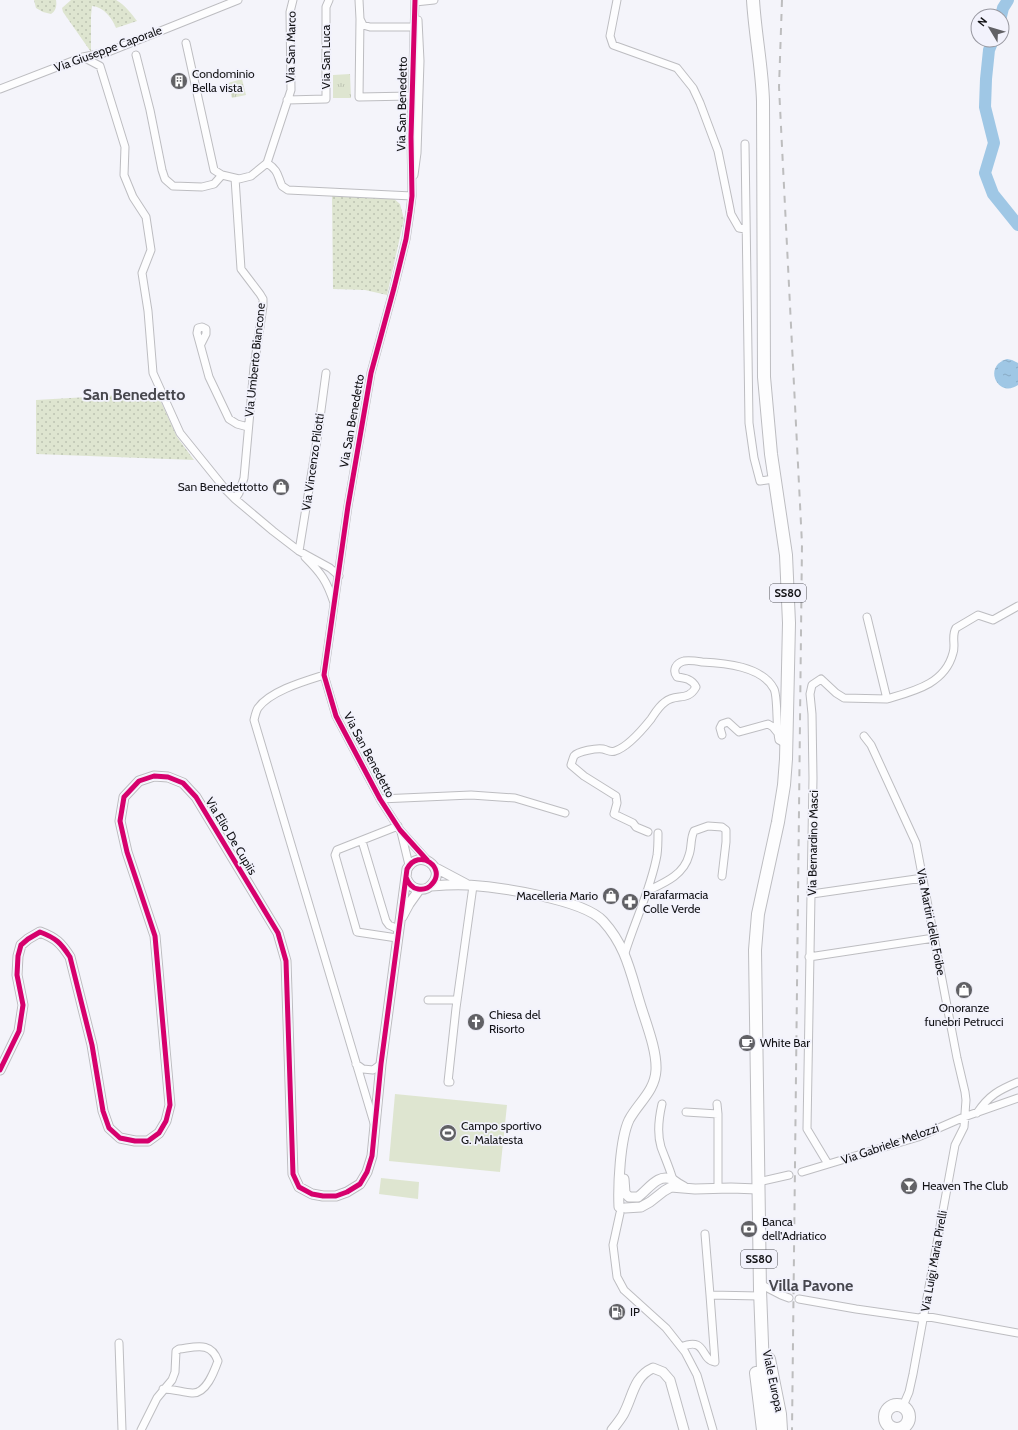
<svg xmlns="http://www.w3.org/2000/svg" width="1018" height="1430" viewBox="0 0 1018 1430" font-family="Cabin,sans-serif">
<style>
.grass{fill:url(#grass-dots)}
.park{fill:url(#park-tufts)}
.garden{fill:#dee5d0}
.water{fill:url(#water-ripples)}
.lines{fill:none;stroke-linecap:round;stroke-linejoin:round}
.river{stroke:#9fc7e5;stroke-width:12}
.minor-casing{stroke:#bdbdc1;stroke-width:9}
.tertiary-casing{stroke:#bdbdc1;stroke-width:11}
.primary-casing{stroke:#bdbdc1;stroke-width:14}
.minor{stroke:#fdfdfe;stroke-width:7}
.tertiary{stroke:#fdfdfe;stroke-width:9}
.primary{stroke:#fdfdfe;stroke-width:12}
.rail{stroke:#bdbdbe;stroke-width:2;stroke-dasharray:7 7;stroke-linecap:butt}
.cycleway-casing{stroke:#f2f2fc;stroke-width:8}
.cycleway{stroke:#d6006c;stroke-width:5}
.labels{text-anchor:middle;stroke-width:3.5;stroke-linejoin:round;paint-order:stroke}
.shield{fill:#f2f2fc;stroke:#55555a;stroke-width:1}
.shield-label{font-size:11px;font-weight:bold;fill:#121215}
.street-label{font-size:12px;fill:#121215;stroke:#f2f2fc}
.poi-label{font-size:12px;fill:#121215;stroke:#f2f2fc;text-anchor:start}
.district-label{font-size:16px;font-weight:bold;fill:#47474e;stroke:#f2f2fc}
</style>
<defs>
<pattern id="grass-dots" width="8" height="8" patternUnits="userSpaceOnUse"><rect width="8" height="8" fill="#dee5d0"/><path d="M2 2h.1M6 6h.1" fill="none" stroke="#bdc3b2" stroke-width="1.8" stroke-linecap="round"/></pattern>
<pattern id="park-tufts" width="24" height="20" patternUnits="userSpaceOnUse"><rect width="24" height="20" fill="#dee5d0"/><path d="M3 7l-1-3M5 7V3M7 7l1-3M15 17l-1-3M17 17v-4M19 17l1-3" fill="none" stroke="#bdc3b2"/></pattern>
<pattern id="water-ripples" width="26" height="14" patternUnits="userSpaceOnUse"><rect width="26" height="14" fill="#9fc7e5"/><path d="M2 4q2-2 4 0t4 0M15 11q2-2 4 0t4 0" fill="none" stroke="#88aac4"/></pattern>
</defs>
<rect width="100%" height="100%" fill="#f4f4fa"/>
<path class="grass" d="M 34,0 L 56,0 C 57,5 56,11 51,14 L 43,12 L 36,8 Z
M 71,0 L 116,0 C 125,5 131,13 137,21 L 116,28 C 112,18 104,7 92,6 L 91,16 L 91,52 L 63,12 L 62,8 Z
M 332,194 L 392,197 L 400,204 L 404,219 L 387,295 L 365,290 L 333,289 Z
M 157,393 L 177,437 L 194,460 L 36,454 L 36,400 Z"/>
<path class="park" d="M 350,74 L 351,98 L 333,98 L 333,75 Z
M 242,79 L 246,95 L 232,98 L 228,83 Z"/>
<path class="garden" d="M 395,1094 L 507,1105 L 500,1172 L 389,1161 Z
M 381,1178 L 419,1182 L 418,1199 L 379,1194 Z"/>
<path class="water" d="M 1007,359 L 1012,360 L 1018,363 L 1018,385 C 998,399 982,366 1007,359 Z"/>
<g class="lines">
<path class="river" d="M 1001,16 L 1003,8 L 1008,0
M 993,40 L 989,50 L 986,79 L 985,107 L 994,143 L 985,173 L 993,194 L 1018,225"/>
<g class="minor-casing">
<path id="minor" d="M 359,0 L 360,19 L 363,25 L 370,27 L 414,27
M 415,0 L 411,137 L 412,196 L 410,212 L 406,239 L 394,288 L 371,373 L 348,506 L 324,675 L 336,716 L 380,799 L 400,830 L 427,860
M 617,0 L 610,36 L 613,45 L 677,68 L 693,88 L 700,103 L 718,151 L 731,214 L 739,228 L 745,229
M 415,2 L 434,0
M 360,19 L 359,97 L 412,96
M 186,43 L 214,170 L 222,175 L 239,179 L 251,176 L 267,163 L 291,90 L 290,12 L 293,0
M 136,55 L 150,110 L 162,170 L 165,179 L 173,186 L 202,187 L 214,184 L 222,175
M 83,57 L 100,66 L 125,147 L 124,175 L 133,197 L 146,217 L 151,250 L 142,273 L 148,311 L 153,373 L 180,433 L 226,490 L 235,499 L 273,531 L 299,551 L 330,568 L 339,576
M 0,89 L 83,57 L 108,52 L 238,0
M 287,100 L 326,99 L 326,7 L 329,0
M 745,144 L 749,423 L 754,458 L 760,481 L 774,479
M 267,163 C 279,171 277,175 282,186 L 288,190 L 412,196
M 414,175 L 417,153 L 420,61 L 418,20
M 235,178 L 241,269 L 260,294 L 263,299 L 263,306 L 254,367 L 244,478 L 239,493 L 235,499
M 201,344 L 206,334 L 206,329 L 202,327 L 198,328 L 197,333 L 209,377 L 229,419 L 237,424 L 248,427
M 299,551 L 317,440 L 326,373
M 305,557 C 321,573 327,581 334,603
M 324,675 C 305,681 270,691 258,708 C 256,711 255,716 254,720 L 374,1123
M 887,699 C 914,691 945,684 953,653 C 956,645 951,636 956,628 L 978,615 L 993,620 L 1018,606
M 722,735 L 720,728 L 722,724 L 728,722 L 739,732 L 768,724 L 773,727 L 777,732
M 864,736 L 871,745 L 916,843 L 957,1058 L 965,1092 L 966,1100 L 964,1127 L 955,1145 L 913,1374 L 909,1392 L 903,1406
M 380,799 L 471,795 L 515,798 L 565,813
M 401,832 L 409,865
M 648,832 L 636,827 L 633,823 L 614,814 L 617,803 L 616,796 L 584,776 L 571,765 C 572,762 573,758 574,756 C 578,751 597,748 603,749 C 608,750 610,753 615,751 C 628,747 643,729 651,719 C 655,713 659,706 665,702 C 676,693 688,702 696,687 C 692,679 685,678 677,677 C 672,670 676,663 684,661 C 689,660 696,661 702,662 C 724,663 762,666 774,689 C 778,697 776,727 779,740 L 786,744
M 362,841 L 386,921 L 389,925 L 398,929
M 647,891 C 664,883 684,875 689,855 C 692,847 690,839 694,831 L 708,826 L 722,827 L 726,830 L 726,842 L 722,876
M 812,894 L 923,878
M 397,938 L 357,932 L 335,855 L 337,850 L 398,826
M 625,953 C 635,920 651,889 657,855 C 658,848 658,841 658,833
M 809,957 L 934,938
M 428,1000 L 457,1000
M 356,1064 L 363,1069 L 373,1070 L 381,1064
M 450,1082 L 448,1082 L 456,1008 L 473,886
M 662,1104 C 659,1117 657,1134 661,1147 C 665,1158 670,1169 673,1180
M 717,1104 L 718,1114
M 686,1112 L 718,1114 L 718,1188
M 977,1113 C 989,1095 999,1090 1018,1082
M 828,1164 L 807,1129 L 813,778 L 812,714 L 810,694 L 812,685 L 821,679 L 836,693 L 844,698 L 887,699 L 867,617
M 802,1172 L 918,1137 L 964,1117 L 1018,1098
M 758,1182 L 789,1175
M 620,1213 L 613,1245 L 617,1277 L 624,1290 L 666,1328 L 685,1352 L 697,1375 L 713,1430
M 705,1234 L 710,1295
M 760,1284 L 781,1295 L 789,1298
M 799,1299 L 856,1309 L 919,1318 L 924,1316 L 1018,1333
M 119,1343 L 122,1430
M 681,1347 C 707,1336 700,1360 715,1362 L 710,1295 L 760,1296
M 141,1430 L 157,1398 L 172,1380 L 175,1372 L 176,1351 L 179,1349 C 196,1347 211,1341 218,1361 C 214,1372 206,1394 192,1393 C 182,1392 173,1389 163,1389"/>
</g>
<g class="tertiary-casing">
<path id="tertiary" d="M 434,867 L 466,884
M 431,886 C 443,885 456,884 468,885 C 498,887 583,899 603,921 C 625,945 630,970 639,1000 C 645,1021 657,1049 656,1070 C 655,1091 638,1103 629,1120 C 620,1139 618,1186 619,1207
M 402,917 L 409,904 L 419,890
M 0,1070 L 19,1031 L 23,1005 L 17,975 L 18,956 L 21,945 L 28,939 L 40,932 C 56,938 61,943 70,957 L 92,1045 L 103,1111 L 109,1128 L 120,1138 L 135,1141 L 148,1141 L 159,1133 L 166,1121 L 170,1105 L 155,936 L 127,852 L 120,821 L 124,797 L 139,781 L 154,776 L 168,777 L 183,783 L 196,797 L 278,933 L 286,961 L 293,1174 L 299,1187 L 312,1194 L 323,1196 L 336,1196 L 347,1192 L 360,1184 L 367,1172 L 372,1156 L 381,1064 L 407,869 C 419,847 447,868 432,884 C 428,889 424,890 418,889 C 411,888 408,883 406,877
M 624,1179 L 625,1193 L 629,1197 L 638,1197 C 648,1190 658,1172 673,1180 C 677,1183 680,1185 684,1187
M 625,1208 L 641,1207 L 650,1202 L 664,1191 L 671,1187 L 695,1189 L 731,1188 L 758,1189
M 612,1430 C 616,1425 620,1420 623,1415 C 633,1397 633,1377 653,1368 L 663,1372 L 670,1380 L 684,1430"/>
</g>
<g class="primary-casing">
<path id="primary" d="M 753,0 C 755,34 762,67 763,101 L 764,377 L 771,454 L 786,555 L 789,623 L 786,759 L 784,785 L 778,822 L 758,914 L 755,950 L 760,1290 L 763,1370 L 772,1430
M 769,1359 L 780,1414 L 781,1430
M 756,1373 L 763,1430
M885 1417a12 12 0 1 1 24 0a12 12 0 1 1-24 0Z"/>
</g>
<use href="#minor" class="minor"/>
<use href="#tertiary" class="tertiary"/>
<use href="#primary" class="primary"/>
<path class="rail" d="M 782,0 L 779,87 L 802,544 L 792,1430"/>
<g class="cycleway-casing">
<path id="cycleway" d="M 415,0 L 411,137 L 412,196 L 410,212 L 406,239 L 394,288 L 371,373 L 348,506 L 324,675 L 336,716 L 380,799 L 400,830 L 427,860
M 0,1070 L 19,1031 L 23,1005 L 17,975 L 18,956 L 21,945 L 28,939 L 40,932 C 56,938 61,943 70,957 L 92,1045 L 103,1111 L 109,1128 L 120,1138 L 135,1141 L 148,1141 L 159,1133 L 166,1121 L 170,1105 L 155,936 L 127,852 L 120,821 L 124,797 L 139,781 L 154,776 L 168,777 L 183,783 L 196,797 L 278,933 L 286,961 L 293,1174 L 299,1187 L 312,1194 L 323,1196 L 336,1196 L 347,1192 L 360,1184 L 367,1172 L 372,1156 L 381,1064 L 407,869 C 419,847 447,868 432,884 C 428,889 424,890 418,889 C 411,888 408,883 406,877"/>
</g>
<use href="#cycleway" class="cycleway"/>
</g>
<defs>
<g id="building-disc" transform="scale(0.9)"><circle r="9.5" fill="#616165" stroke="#f2f2fc"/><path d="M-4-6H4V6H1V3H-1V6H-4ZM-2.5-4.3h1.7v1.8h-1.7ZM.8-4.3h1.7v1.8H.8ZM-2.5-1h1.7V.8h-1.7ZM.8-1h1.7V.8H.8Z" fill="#fff"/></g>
<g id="shop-disc" transform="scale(0.9)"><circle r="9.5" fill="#616165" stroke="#f2f2fc"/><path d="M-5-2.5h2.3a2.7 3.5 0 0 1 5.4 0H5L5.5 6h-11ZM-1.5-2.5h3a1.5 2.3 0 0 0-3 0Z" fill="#fff"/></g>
<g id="pharmacy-disc" transform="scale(0.9)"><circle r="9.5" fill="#616165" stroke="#f2f2fc"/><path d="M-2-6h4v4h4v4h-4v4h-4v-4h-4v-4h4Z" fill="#fff"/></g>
<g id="church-disc" transform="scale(0.9)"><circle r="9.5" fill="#616165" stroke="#f2f2fc"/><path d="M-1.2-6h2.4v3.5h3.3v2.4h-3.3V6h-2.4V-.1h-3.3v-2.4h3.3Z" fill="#fff"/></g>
<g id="cafe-disc" transform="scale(0.9)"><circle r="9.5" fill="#616165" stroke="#f2f2fc"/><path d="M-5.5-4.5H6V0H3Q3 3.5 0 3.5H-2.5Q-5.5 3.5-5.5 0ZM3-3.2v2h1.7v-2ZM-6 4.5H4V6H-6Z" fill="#fff"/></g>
<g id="stadium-disc" transform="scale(0.9)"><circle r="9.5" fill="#616165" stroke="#f2f2fc"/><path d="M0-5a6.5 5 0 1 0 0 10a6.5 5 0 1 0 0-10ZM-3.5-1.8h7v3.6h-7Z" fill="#fff"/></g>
<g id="bar-disc" transform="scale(0.9)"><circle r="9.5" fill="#616165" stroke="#f2f2fc"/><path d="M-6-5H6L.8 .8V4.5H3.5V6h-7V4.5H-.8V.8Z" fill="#fff"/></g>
<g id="bank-disc" transform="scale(0.9)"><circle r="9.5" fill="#616165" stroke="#f2f2fc"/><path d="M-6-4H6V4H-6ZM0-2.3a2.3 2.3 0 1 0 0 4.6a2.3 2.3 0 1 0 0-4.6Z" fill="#fff"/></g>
<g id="fuel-disc" transform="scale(0.9)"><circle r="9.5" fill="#616165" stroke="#f2f2fc"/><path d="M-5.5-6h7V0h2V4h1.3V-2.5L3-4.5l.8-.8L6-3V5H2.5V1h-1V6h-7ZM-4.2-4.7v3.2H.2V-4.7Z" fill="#fff"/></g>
</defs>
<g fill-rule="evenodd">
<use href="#building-disc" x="179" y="81"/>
<use href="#shop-disc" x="281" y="487"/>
<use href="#shop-disc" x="611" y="896"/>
<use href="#pharmacy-disc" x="630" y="902"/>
<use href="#shop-disc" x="964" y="990"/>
<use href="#church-disc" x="476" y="1022"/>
<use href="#cafe-disc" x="747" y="1043"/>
<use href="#stadium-disc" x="448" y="1133"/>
<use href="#bar-disc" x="909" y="1186"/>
<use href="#bank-disc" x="749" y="1229"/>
<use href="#fuel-disc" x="617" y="1312"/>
</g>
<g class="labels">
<g class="shield">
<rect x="770" y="584" width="36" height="18" rx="3"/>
<rect x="741" y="1250" width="36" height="18" rx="3"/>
</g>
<g class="shield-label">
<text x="788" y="597">SS80</text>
<text x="759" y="1263">SS80</text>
</g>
<g class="street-label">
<text transform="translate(291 47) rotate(-89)" y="4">Via San Marco</text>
<text transform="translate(108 49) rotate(-20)" y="4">Via Giuseppe Caporale</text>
<text transform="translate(326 57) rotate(-90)" y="4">Via San Luca</text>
<text transform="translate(402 104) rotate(-89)" y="4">Via San Benedetto</text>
<text transform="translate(255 360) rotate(-84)" y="4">Via Umberto Biancone</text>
<text transform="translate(352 421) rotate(-80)" y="4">Via San Benedetto</text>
<text transform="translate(313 462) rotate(-82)" y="4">Via Vincenzo Pilotti</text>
<text transform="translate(369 755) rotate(62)" y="4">Via San Benedetto</text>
<text transform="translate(231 836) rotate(59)" y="4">Via Elio De Cupiis</text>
<text transform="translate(813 843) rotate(-89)" y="4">Via Bernardino Masci</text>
<text transform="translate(931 922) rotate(79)" y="4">Via Martiri delle Foibe</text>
<text transform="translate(890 1144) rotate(-19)" y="4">Via Gabriele Melozzi</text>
<text transform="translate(934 1261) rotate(-80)" y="4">Via Luigi Maria Pirelli</text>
<text transform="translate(773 1381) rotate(78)" y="4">Viale Europa</text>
</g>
<g class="poi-label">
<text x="192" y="78">Condominio<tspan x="192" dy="14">Bella vista</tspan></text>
<text x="268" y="491" text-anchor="end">San Benedettotto</text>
<text x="643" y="899">Parafarmacia<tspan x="643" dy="14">Colle Verde</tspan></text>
<text x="598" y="900" text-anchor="end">Macelleria Mario</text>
<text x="964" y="1012" text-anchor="middle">Onoranze<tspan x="964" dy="14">funebri Petrucci</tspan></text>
<text x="489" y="1019">Chiesa del<tspan x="489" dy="14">Risorto</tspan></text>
<text x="760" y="1047">White Bar</text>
<text x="461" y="1130">Campo sportivo<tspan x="461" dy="14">G. Malatesta</tspan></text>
<text x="922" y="1190">Heaven The Club</text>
<text x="762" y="1226">Banca<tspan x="762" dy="14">dell'Adriatico</tspan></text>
<text x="630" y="1316">IP</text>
</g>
<g class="district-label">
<text x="134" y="400">San Benedetto</text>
<text x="811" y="1291">Villa Pavone</text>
</g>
</g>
<g transform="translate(990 28) rotate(308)"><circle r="19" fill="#f2f2fc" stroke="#9898a0"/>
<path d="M0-3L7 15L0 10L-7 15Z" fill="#616165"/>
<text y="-6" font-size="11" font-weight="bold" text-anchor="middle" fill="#121215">N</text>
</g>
</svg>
